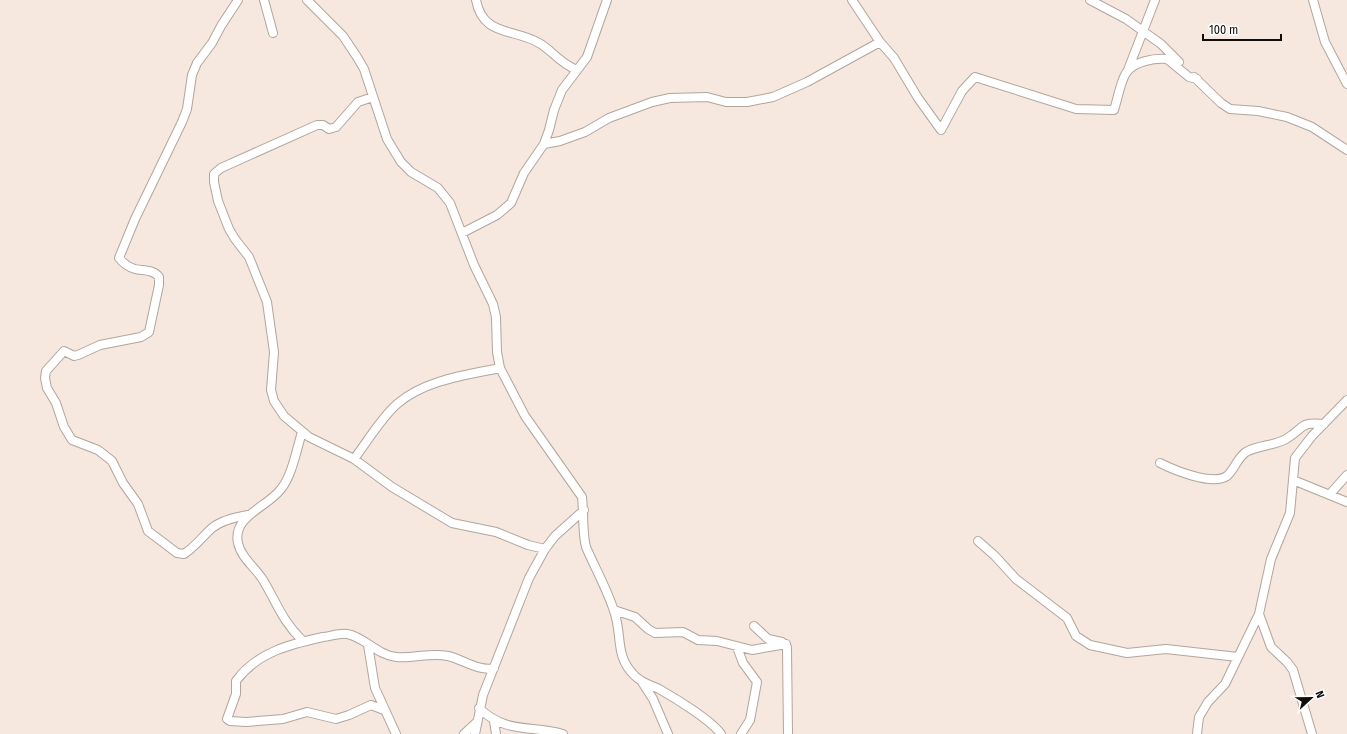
<svg xmlns="http://www.w3.org/2000/svg" width="1347" height="734" viewBox="0 0 1347 734" font-family="'Fira Sans Condensed',sans-serif">
<style>
.lines{fill:none;stroke-linecap:round;stroke-linejoin:round}
.minor-casing{stroke:#b2a59c;stroke-width:10}
.minor{stroke:#fff;stroke-width:8}
</style>
<rect width="100%" height="100%" fill="#f6e8de"/>
<g class="lines">
<g class="minor-casing">
<path id="minor" d="M 238,0 L 221,26 L 212,43 L 197,63 L 192,75 L 187,109 L 182,122 L 135,219 L 119,258 C 123,263 128,267 135,269 C 143,271 153,269 159,277 L 159,285 L 149,332 L 141,337 L 100,345 L 78,355 L 74,356 L 64,351 L 46,371 L 45,378 L 47,388 L 56,403 L 64,427 L 72,440 L 98,450 L 112,461 L 123,483 L 138,504 L 148,531 L 177,553 L 184,554 C 195,547 202,537 212,528 C 222,520 236,517 248,515
M 264,0 L 273,33
M 307,0 L 343,36 L 357,57 L 364,69 L 387,139 L 401,162 L 411,172 L 438,188 L 450,203 L 474,265 L 493,304 L 496,317 L 497,352 L 500,368 L 525,416 L 582,497 C 584,514 582,531 586,547 C 595,568 607,589 614,611 C 623,636 614,656 635,676 C 642,683 651,685 659,689 C 675,698 711,720 721,734
M 476,0 C 483,37 514,28 539,43 C 553,51 558,62 577,70
M 852,0 L 880,42 L 894,58 L 918,98 L 941,130 L 962,91 L 975,77 L 1076,109 L 1114,110 C 1118,98 1120,83 1126,73 C 1134,61 1155,58 1167,59 L 1189,77 L 1197,79
M 1090,0 L 1126,19 L 1161,44 L 1179,62
M 1313,0 L 1325,42 L 1347,84
M 1128,70 L 1155,0
M 1194,77 L 1221,103 L 1230,109 L 1258,111 L 1287,117 L 1312,127 L 1347,150
M 373,97 L 358,102 L 336,127 L 329,129 L 323,125 L 317,125 L 221,168 L 214,174 L 214,182 L 218,201 L 229,229 L 235,239 L 249,257 L 267,302 L 274,352 L 271,390 L 274,401 L 284,416 L 309,437 L 354,459 L 392,487 L 452,523 L 496,532 L 528,545 L 545,549
M 544,144 L 560,141 L 585,132 L 609,118 L 652,102 L 670,98 L 707,97 L 726,102 L 747,102 L 773,97 L 807,82 L 880,42
M 462,233 L 497,215 L 511,203 L 524,173 L 544,144 L 549,130 L 554,110 L 562,90 L 587,57 L 607,0
M 302,432 C 297,448 292,476 281,489 C 268,507 232,516 238,543 C 241,558 256,568 263,580 C 277,603 282,621 303,641
M 354,459 C 367,442 381,418 397,404 C 425,380 466,375 500,368
M 1160,463 C 1174,470 1212,486 1227,476 C 1235,469 1237,458 1246,452 C 1258,445 1274,446 1286,439 C 1306,427 1298,422 1324,424
M 1293,480 L 1347,502
M 1330,494 L 1347,475
M 978,541 L 995,556 L 1016,579 L 1067,618 L 1076,636 L 1090,645 L 1127,653 L 1166,649 L 1238,657
M 614,610 L 635,617 L 648,629 L 655,633 L 683,632 L 698,640 L 717,641 L 752,650 L 786,644
M 1259,614 L 1271,647 L 1287,662 L 1293,670 L 1312,734
M 754,626 L 768,639 L 782,642 L 787,647 L 788,734
M 368,645 L 375,688 L 396,734
M 737,647 L 743,663 L 757,682 L 750,720 L 741,734
M 642,682 L 653,699 L 668,734
M 479,708 C 506,734 530,725 563,734
M 384,710 L 371,705 L 349,715 L 336,719 L 307,712 L 283,719 L 246,722 L 230,721 L 227,719 L 236,694 L 236,681 C 257,652 291,644 323,637 C 331,636 340,633 347,634 C 363,636 377,655 396,657 C 413,659 430,652 448,656 C 462,659 479,672 494,668
M 494,721 L 496,734
M 464,734 L 477,722
M 475,734 L 483,695 L 529,578 L 545,549 L 555,536 L 584,510
M 1197,734 L 1199,717 L 1208,702 L 1225,684 L 1259,614 L 1271,559 L 1290,513 L 1295,458 L 1312,436 L 1347,400"/>
</g>
<use href="#minor" class="minor"/>
</g>
<g transform="translate(1311 698) rotate(68)" stroke="#ffffff" stroke-width="3" paint-order="stroke">
<path d="M0-3L7 15L0 10L-7 15Z" fill="#110d0a"/>
<text y="-6" font-size="11" font-weight="bold" text-anchor="middle" fill="#110d0a">N</text>
</g>
<path d="M1203 34v6h78v-6" fill="none" stroke="#110d0a" stroke-width="2"/>
<text x="1209" y="34" font-size="12" fill="#110d0a" stroke="#ffffff" stroke-width="3" paint-order="stroke">100 m</text>
</svg>
